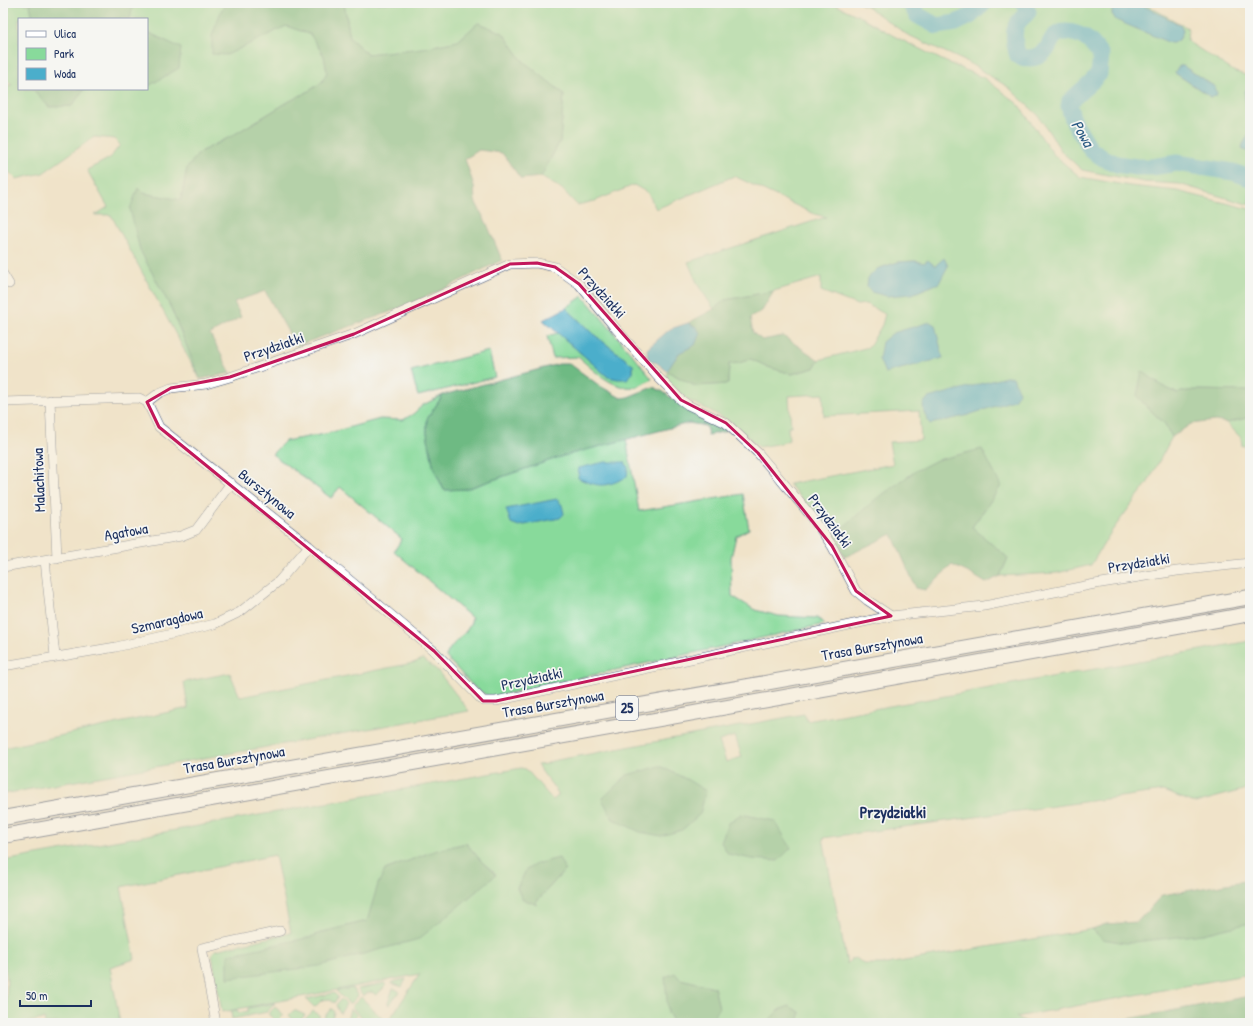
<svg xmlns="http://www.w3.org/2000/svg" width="1253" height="1026" viewBox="0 0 1253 1026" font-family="'Patrick Hand',sans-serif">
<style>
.green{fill:#88da9b;stroke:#52847c;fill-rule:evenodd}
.forest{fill:#6eba83;stroke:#447470}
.water{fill:#4baecb;stroke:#336e94}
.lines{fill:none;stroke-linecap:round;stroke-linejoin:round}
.river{stroke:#4baecb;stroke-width:17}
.minor-casing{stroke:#3b4a6e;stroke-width:10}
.primary-casing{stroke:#3b4a6e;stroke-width:16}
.minor{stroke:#fff;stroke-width:9}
.primary{stroke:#fff;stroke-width:14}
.marked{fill:none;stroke:#c2185b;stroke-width:3;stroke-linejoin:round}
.labels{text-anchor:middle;stroke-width:3.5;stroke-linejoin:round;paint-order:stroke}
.shield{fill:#f6f6f2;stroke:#5d6b8a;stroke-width:1}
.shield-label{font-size:14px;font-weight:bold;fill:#1b2f5e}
.street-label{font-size:15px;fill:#1b2f5e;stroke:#f6f6f2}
.water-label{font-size:16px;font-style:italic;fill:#2c5b84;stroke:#f6f6f2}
.neighbourhood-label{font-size:16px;font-weight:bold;fill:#1b2f5e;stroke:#f6f6f2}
</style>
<rect width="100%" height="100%" fill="#f6f6f2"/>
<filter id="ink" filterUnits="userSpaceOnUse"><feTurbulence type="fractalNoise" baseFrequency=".025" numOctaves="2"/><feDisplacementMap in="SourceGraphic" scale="8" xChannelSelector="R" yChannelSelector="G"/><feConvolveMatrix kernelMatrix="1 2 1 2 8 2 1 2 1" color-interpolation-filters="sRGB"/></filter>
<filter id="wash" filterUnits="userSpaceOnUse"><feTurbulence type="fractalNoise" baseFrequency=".012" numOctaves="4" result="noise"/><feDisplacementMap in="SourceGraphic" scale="16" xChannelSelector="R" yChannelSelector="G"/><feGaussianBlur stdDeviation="0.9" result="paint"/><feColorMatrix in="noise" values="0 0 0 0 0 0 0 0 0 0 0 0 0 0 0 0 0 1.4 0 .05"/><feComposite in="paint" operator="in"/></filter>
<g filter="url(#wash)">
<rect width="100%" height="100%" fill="#f0e3c9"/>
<path class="green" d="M 3,3 L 30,4 L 33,19 L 19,19 L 19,89 L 33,89 L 49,107 L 72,106 L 84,89 L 147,89 L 147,87 L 181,48 L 147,32 L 147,19 L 130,19 L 132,9 L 138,3 L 226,3 L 221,11 L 259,39 L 286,26 L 310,34 L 324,56 L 327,72 L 322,82 L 309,91 L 288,102 L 230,137 L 200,152 L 187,168 L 181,200 L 143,193 L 138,189 L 131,209 L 140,250 L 171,308 L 200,379 L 111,215 L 95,215 L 108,207 L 87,170 L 110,158 L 120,145 L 115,139 L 94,137 L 43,173 L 16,179 L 3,166 L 3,86 L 12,85 L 6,80 L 3,80 Z
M 344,3 L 832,3 L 865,19 L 892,35 L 944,61 L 984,78 L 1018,104 L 1054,155 L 1080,177 L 1130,186 L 1177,191 L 1250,209 L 1250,391 L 1194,390 L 1177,393 L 1162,386 L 1143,372 L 1146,406 L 1165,424 L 1172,437 L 1147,484 L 1111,532 L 1091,565 L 1057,573 L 1000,576 L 1008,558 L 972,527 L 1001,486 L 937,460 C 896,481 867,507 833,536 L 789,484 L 893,464 L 889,442 L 921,440 L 919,411 L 824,416 L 823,394 L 789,396 L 791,427 L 788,427 L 789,440 L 782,443 L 759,447 L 731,422 L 711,411 L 688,400 L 667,380 L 667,371 L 695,386 L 728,384 L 729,364 L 739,363 L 751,359 L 768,367 L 792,374 L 814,368 L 819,360 L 869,347 L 882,325 L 885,314 L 866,304 L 857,305 L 821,291 L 821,277 L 774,291 L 725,300 L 714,309 L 698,285 L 688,262 L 826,217 L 814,214 L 734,176 L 656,209 L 648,193 L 634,185 L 595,201 L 577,205 L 562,189 L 541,177 L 560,141 L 564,94 L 523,61 L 503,33 L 478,23 L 458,41 L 423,48 L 367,54 L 350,38 ZM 915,261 L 935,266 L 944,271 L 939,283 L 877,269 L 898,262 Z
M 859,3 L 1089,3 L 1093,5 L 1097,3 L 1114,3 L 1113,4 L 1112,14 L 1179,40 L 1183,31 L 1180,25 L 1138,3 L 1143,3 L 1188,28 L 1187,41 L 1235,72 L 1250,76 L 1250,86 L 1245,91 C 1245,98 1244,104 1250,107 L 1250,137 L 1248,136 L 1242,149 L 1250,153 L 1250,205 L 1179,184 L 1144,182 L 1082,170 L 1062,152 L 1038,115 L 1008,87 L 969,63 L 906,34 L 868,7 ZM 1180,66 L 1183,66 L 1215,87 L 1211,97 L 1175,73 Z
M 583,296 L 636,359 L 652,379 C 646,382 640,386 635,387 C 612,390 594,370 578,357 L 553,358 L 547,336 L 558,333 L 608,377 L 627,379 L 633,373 L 633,365 L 592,333 L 566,308 Z
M 489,351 L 495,377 L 418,396 L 411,371 Z
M 443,395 L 427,419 L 427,433 L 434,469 L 444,490 L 466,489 L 563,456 L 626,439 L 639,511 L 743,494 L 749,529 L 736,536 L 731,558 L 732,596 L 755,610 L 779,616 L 817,618 L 825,624 L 497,696 L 486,695 L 473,686 L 446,657 C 450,641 470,635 472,618 L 394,551 L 402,539 L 340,487 L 331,498 L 272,454 L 285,441 L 325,434 L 380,419 L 403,420 L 413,414 L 423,405 Z
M 1250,417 L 1250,445 L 1242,446 L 1241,438 L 1227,423 Z
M 1250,641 L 1250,788 L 1195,803 L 1163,791 L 823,838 L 847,964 L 851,959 L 856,958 L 864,964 L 887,964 L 1092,929 L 1102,939 L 1250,922 L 1250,974 L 1016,1017 L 1029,1023 L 799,1023 L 800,1012 L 779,1010 L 766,1023 L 711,1023 L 719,1008 L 714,987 L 680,979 L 668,1012 L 674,1023 L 387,1023 L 420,974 L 222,1012 L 215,972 L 212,954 L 215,950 L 291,933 L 275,855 L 121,887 L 135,959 L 110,967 L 120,1023 L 45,1023 L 44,1019 L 22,1023 L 6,1023 L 7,979 L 3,953 L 3,861 L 521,768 L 526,769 L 553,800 L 558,796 L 558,793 L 537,765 L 546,764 L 552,761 L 804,714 L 807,721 ZM 735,736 L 742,757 L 726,762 L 719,741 ZM 466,843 L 482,862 L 496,874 L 228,978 L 311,937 L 323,932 L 368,921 L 385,870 L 434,851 ZM 527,870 L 565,870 L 536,902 L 522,899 L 517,888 Z
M 423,659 L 437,670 L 469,711 L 3,794 L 3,748 L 188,708 L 184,682 L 230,673 L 240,697 L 413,663 Z
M 406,979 L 402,987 L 391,983 L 392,982 Z
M 385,983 L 386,986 L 376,995 L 372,992 L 367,993 L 363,996 L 357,989 Z
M 352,988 L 358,996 L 350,1004 L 349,1004 L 336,991 Z
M 393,988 L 399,991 L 399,992 L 389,1005 L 388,1003 Z
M 334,993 L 338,997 L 334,1003 L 329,999 L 322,1000 L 315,1007 L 314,1007 L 306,999 Z
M 361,997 L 382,1018 L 379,1023 L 368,1023 L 352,1008 L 352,1006 Z
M 341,999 L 346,1004 L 340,1014 L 336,1005 Z
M 275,1003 L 267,1012 L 232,1019 L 231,1011 L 237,1010 L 238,1013 L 248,1011 L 248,1008 Z
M 275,1007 L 284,1015 L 277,1022 L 268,1014 Z
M 331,1009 L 332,1009 L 334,1012 L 331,1023 L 330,1023 L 324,1017 Z
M 350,1009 L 351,1009 L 357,1015 L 349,1023 L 347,1021 Z
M 294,1010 L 305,1015 L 298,1023 L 296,1023 L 289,1015 Z
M 313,1011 L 320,1016 L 314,1023 L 301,1023 Z"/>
<path class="forest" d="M 28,3 L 138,3 L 132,9 L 130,19 L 33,19 L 30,4 Z
M 226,3 L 344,3 L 350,38 L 367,54 L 423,48 L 458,41 L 478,23 L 503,33 L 523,61 L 564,94 L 560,141 L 541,177 L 521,179 L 502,153 L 479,150 L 465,159 L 474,186 L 475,201 L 487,224 L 502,260 L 433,294 L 387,313 L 296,346 L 265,291 L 234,302 L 241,317 L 210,334 L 231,373 L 200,379 L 171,308 L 140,250 L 130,209 L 138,188 L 143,193 L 181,200 L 187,168 L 200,152 L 230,137 L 288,102 L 309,91 L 322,82 L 327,72 L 324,56 L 310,34 L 286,26 L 227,55 L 212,54 L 212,36 L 221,11 Z
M 147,32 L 181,48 L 179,68 L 147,87 Z
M 33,89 L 84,89 L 72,106 L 49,107 Z
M 774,291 L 762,311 L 750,318 L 753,333 L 762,340 L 783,336 L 819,360 L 814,368 L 792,374 L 768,367 L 751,359 L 739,363 L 729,364 L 728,384 L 695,386 L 667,371 L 696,327 L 688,323 L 714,309 L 725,300 Z
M 559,364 L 570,364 L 600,386 L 621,398 L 628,397 L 653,387 L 662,391 L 684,407 L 723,427 L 727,431 L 708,435 L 706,426 L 689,423 L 563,456 L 466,489 L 444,490 L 434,469 L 427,433 L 427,419 L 443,395 Z
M 1142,371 L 1162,386 L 1177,393 L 1194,390 L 1250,391 L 1250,417 L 1227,423 L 1215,421 L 1191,424 L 1172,437 L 1165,424 L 1146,406 L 1137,396 Z
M 982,449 L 1001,486 L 972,527 L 1008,558 L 1000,576 L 986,583 L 971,574 L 952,565 L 925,590 L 916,588 L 892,534 L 845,557 L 833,536 L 876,499 L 917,470 L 937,460 Z
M 660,766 L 688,780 L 706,791 L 700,814 L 682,830 L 661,836 L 640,832 L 613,819 L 602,799 L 627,775 Z
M 741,814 L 775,821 L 791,848 L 778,861 L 752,859 L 728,854 L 721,842 L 728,823 Z
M 466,843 L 482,862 L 496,875 L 419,939 L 319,966 L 228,978 L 228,955 L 311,937 L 323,932 L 367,921 L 378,884 L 385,870 L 434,851 Z
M 559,858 L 565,870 L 536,902 L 537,905 L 522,899 L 517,888 L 526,870 L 536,864 Z
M 1250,880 L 1250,923 L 1203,934 L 1126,943 L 1102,939 L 1092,929 L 1106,924 L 1137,922 L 1162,895 Z
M 675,973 L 680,979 L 714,987 L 719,1008 L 711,1023 L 674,1023 L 668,1012 L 665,977 Z
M 1250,996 L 1250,1023 L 1107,1023 Z
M 789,1006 L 800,1012 L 799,1023 L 766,1023 L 779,1010 Z"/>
<path class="water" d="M 1114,3 L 1138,3 L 1180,25 L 1183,31 L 1179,40 L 1173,43 L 1170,43 L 1116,20 L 1112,14 L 1113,4 Z
M 1180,66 L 1183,66 L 1215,87 L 1217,93 L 1216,96 L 1211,97 L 1175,73 L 1178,67 Z
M 1250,86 L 1250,107 C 1244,104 1245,98 1245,91 Z
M 1248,136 L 1250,137 L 1250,153 L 1242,149 L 1243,144 Z
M 944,258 L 948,266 L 939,283 L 912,294 L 887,296 L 871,292 L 867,287 L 868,278 L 877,269 L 898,262 L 915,261 L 924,263 L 928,260 L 935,266 Z
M 566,308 L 592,333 L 633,365 L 633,373 L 627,379 L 618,379 L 608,377 L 543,320 Z
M 930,322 L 935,325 L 943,358 L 885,373 L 879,359 L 882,342 L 893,333 Z
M 688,323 L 696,327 L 700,333 L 695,345 L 679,353 L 667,371 L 657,363 L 648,360 L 647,349 L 670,329 Z
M 1006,377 L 1013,377 L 1019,393 L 1014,400 L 965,416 L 930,424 L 924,413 L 923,404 L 928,398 Z
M 605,462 L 625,462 L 628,468 L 627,477 C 606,487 599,488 578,478 L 579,468 Z
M 557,499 L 562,505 L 564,514 L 560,518 L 519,526 L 511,523 L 506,509 Z"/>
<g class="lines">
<path class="river" d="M 910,3 L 917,15 L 937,26 L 956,23 L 970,16 L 984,3
M 1024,3 L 1028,12 C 1025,16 1019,20 1017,24 C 1012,34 1015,47 1018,56 C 1029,60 1039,58 1047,49 C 1049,46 1050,42 1053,38 C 1062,27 1079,33 1089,41 C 1094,45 1097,50 1101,55 L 1099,74 L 1090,83 L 1070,101 L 1069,106 L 1073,120 L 1091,150 L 1103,158 L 1117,164 L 1136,167 L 1152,167 L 1177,163 L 1233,172 L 1250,178"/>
</g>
</g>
<g filter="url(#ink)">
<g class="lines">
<g class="minor-casing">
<path id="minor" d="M 3,274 L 9,284
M 50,400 L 57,558
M 3,402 L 139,398 L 147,402 L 159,427 L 309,546 L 434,651 L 483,701 L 496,701 L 891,616 L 984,606 L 1095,584 L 1177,571 L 1250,563
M 147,402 L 159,393 L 171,388 L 206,384 L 230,377 L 354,334 L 510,264 L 537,263 L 555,267 L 579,284 L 612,324 L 658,377 L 681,400 L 688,405 L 726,423 L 758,453 L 813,518 L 832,546 L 856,591 L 867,600 L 891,616
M 45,560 L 55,656
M 3,567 L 181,536 L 196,530 L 231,483
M 3,666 L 116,647 L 215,624 L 240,612 L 279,581 L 309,546
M 216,1023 L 202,948 L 280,931"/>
</g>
<g class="primary-casing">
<path id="primary" d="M 3,818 L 1250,597
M 3,836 L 1250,614"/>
</g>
<use href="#minor" class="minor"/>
<use href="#primary" class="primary"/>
</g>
</g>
<path d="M0 0H1253V1026H0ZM 537,263 L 555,267 L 579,284 L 681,400 L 726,423 L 758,453 L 832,546 L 856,591 L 891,616 L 496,701 L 483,701 L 434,651 L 159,427 L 147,402 L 171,388 L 230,377 L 354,334 L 510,264 Z" fill="#f0e3c9" fill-opacity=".55" fill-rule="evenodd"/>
<path class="marked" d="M 537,263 L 555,267 L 579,284 L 681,400 L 726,423 L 758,453 L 832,546 L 856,591 L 891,616 L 496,701 L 483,701 L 434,651 L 159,427 L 147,402 L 171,388 L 230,377 L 354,334 L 510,264 Z"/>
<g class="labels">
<rect class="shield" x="616" y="696" width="22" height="24" rx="3"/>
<g class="shield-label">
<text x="627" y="713">25</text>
</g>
<g class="street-label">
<text transform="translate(602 293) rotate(48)" y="5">Przydziałki</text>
<text transform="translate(274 347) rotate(-19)" y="5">Przydziałki</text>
<text transform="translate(39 480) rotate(-92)" y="5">Malachitowa</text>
<text transform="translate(267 494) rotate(39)" y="5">Bursztynowa</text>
<text transform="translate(830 521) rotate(54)" y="5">Przydziałki</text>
<text transform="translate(126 532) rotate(-10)" y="5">Agatowa</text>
<text transform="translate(1139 563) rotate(-9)" y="5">Przydziałki</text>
<text transform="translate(167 621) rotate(-13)" y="5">Szmaragdowa</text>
<text transform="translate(872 647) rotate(-10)" y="5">Trasa Bursztynowa</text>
<text transform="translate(532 679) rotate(-12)" y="5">Przydziałki</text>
<text transform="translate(553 704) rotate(-10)" y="5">Trasa Bursztynowa</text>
<text transform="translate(234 760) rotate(-10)" y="5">Trasa Bursztynowa</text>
</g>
<g class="water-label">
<text transform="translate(1083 133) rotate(59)" y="6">Powa</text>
</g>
<g class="neighbourhood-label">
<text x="893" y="818">Przydziałki</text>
</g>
</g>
<rect width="1253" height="1026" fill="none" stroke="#f6f6f2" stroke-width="16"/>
<rect x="18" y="18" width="130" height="72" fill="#f6f6f2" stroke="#9ea6b7"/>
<rect x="26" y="31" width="20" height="6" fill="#ffffff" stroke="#9ea6b7"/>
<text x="54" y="38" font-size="12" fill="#1b2f5e">Ulica</text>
<rect x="26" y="48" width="20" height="12" fill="#88da9b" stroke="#9ea6b7"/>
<text x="54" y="58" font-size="12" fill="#1b2f5e">Park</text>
<rect x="26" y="68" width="20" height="12" fill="#4baecb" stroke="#9ea6b7"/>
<text x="54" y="78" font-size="12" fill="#1b2f5e">Woda</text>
<path d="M20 1000v6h71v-6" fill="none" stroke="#1b2f5e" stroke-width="2"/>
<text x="26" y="1000" font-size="12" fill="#1b2f5e" stroke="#f6f6f2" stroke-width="3" paint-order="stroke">50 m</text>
</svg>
